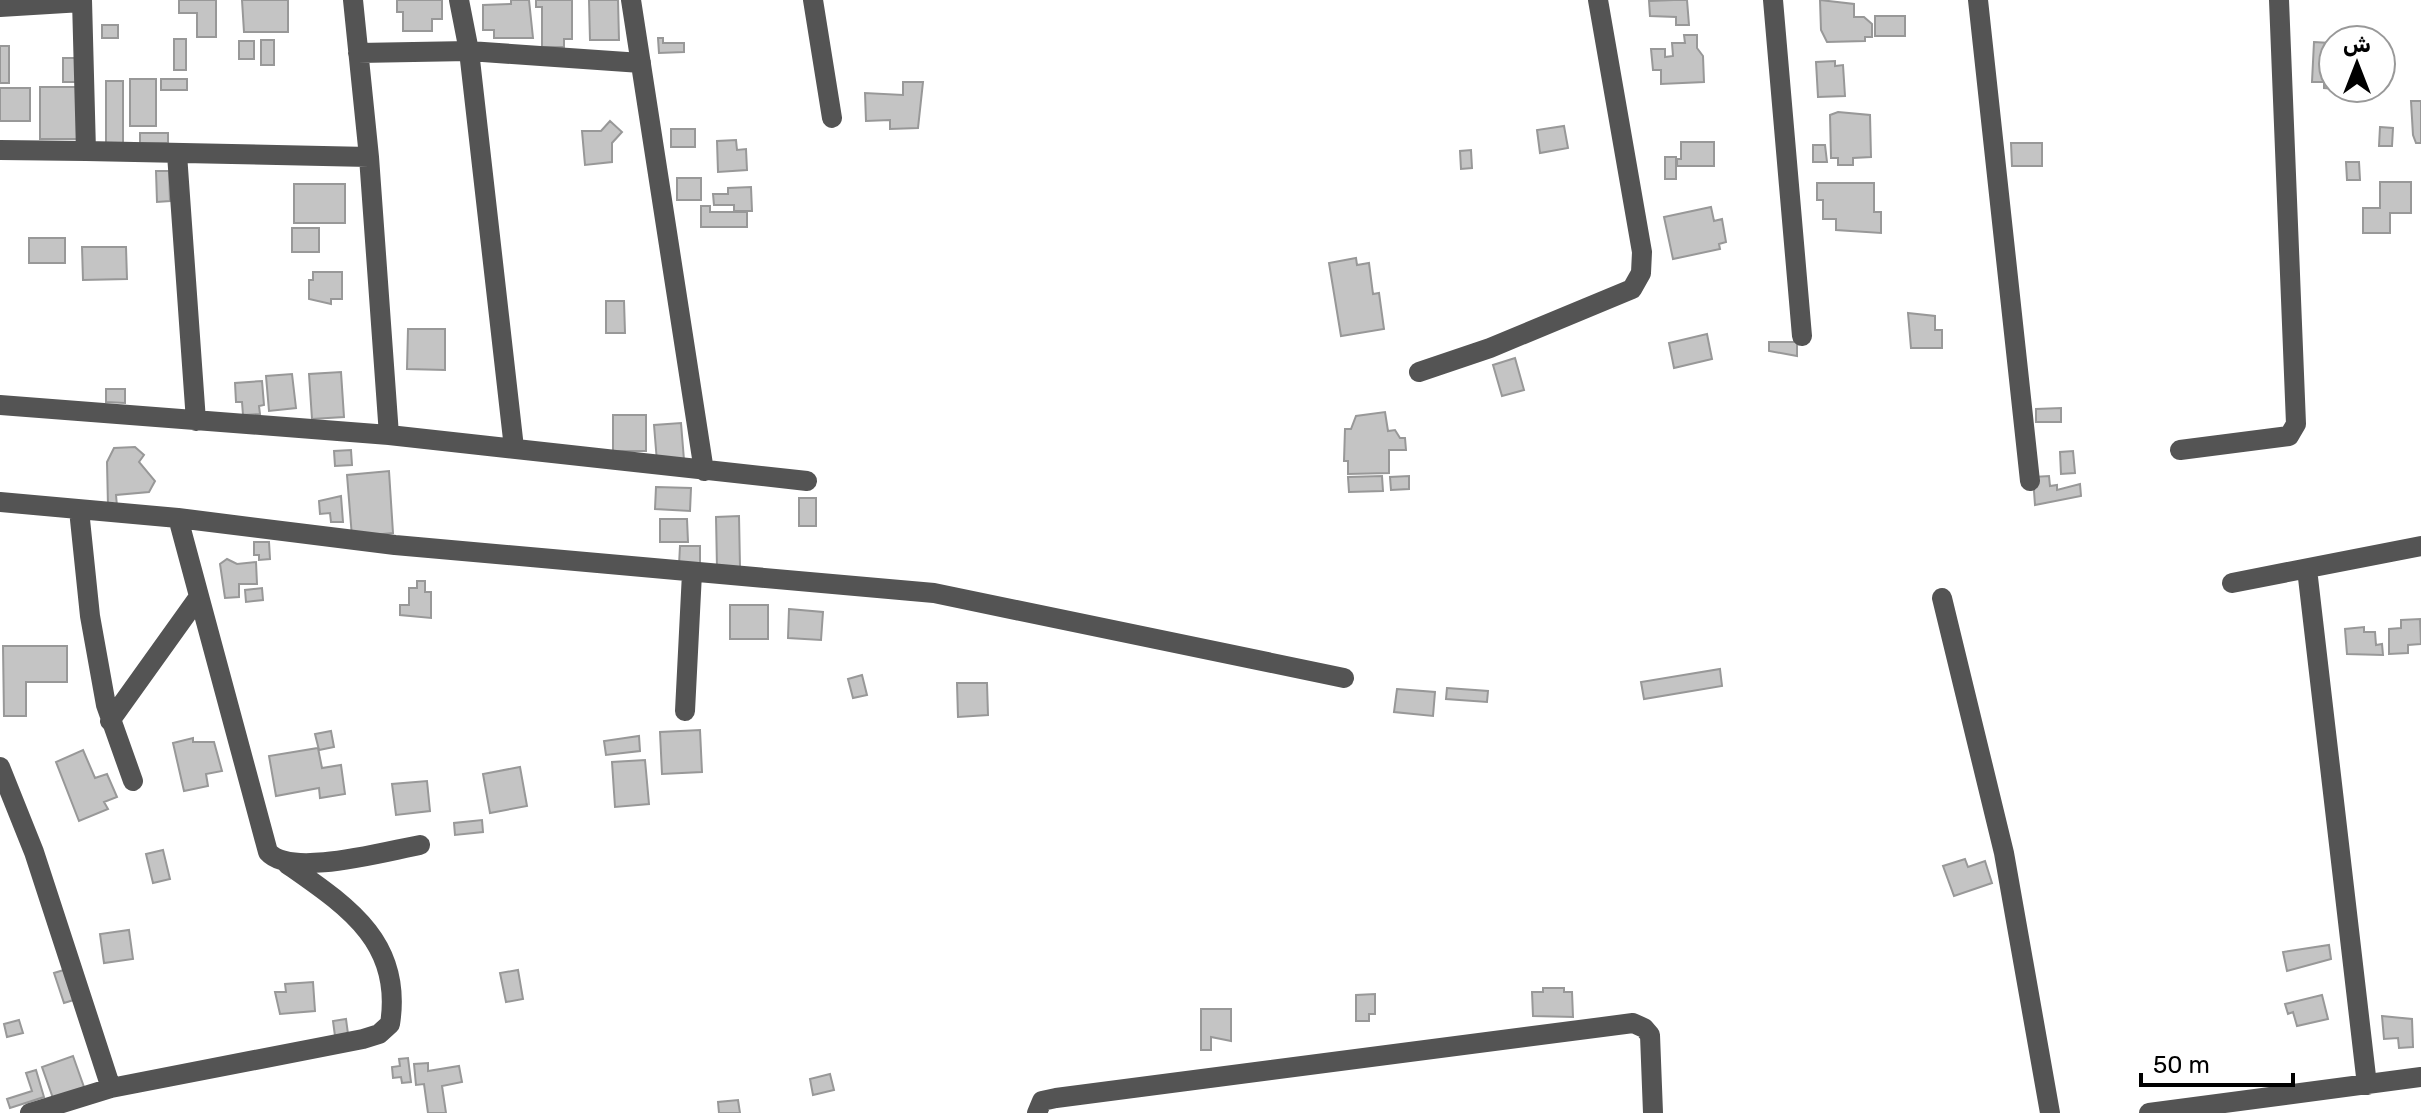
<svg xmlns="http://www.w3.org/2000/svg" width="2421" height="1113" viewBox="0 0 2421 1113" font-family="Rubik,Vazirmatn,sans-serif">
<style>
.building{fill:#c4c4c4;stroke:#989898;stroke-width:2}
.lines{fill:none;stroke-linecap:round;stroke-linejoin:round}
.minor{stroke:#545454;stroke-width:20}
</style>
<rect width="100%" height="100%" fill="#fff"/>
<path class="building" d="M 179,0 L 216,0 L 216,37 L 197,37 L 197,13 L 179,13 Z
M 242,0 L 288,0 L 288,32 L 244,32 Z
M 397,0 L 442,0 L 442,19 L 432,19 L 432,31 L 403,31 L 403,12 L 397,12 Z
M 511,0 L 529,0 L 533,38 L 494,38 L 494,30 L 483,30 L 483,5 L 511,4 Z
M 536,0 L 572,0 L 572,39 L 564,39 L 564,47 L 542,47 L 542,7 L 536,7 Z
M 589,0 L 618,0 L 619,40 L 590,40 Z
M 1674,0 L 1687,0 L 1689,25 L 1676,25 L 1676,17 L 1650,16 L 1649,1 Z
M 1820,0 L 1854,4 L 1854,17 L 1864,17 L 1872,24 L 1872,37 L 1865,37 L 1865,41 L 1827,42 L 1821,30 Z
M 1875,16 L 1905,16 L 1905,36 L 1875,36 Z
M 102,25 L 118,25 L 118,38 L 102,38 Z
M 1684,35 L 1697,35 L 1697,48 L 1703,56 L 1704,82 L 1661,84 L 1661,70 L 1653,70 L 1651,49 L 1665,49 L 1665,57 L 1673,56 L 1672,43 L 1685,43 Z
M 658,38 L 663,38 L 663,43 L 684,43 L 684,52 L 659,53 Z
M 174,39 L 186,39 L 186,70 L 174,70 Z
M 261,40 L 274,40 L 274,65 L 261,65 Z
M 239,41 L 254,41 L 254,59 L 239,59 Z
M 2314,42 L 2330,43 L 2330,48 L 2333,48 L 2333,88 L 2337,89 L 2324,88 L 2324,82 L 2312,82 Z
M 0,46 L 9,46 L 9,83 L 0,83 Z
M 63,58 L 79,58 L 79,82 L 63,82 Z
M 1835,61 L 1835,66 L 1843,65 L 1845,96 L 1818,97 L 1816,62 Z
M 130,79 L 156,79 L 156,126 L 130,126 Z
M 161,79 L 187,79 L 187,90 L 161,90 Z
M 106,81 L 123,81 L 123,143 L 106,143 Z
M 903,82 L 923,82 L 918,128 L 890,129 L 890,120 L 866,121 L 865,93 L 903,95 Z
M 40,87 L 77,87 L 77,139 L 40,139 Z
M 0,88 L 30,88 L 30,121 L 0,121 Z
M 2411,101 L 2421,101 L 2421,143 L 2416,143 L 2413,135 Z
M 1838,112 L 1870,115 L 1871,157 L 1853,158 L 1853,165 L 1838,165 L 1838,158 L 1831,158 L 1830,115 Z
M 610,121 L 622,132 L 612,143 L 612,162 L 585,165 L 582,131 L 601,131 Z
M 1564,126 L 1568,148 L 1540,153 L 1537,130 Z
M 2380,127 L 2393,128 L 2392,146 L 2379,146 Z
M 671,129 L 695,129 L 695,147 L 671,147 Z
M 140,133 L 168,133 L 168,143 L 140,143 Z
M 736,140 L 737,150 L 746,149 L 747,170 L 718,172 L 717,141 Z
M 1681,142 L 1714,142 L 1714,166 L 1677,166 L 1677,159 L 1681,159 Z
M 2011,143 L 2042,143 L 2042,166 L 2012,166 Z
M 1813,145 L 1825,145 L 1827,162 L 1813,162 Z
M 1471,150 L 1472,168 L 1461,169 L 1460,151 Z
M 1665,157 L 1676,157 L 1676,179 L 1665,179 Z
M 2346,162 L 2359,162 L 2360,180 L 2347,180 Z
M 156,171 L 169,171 L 170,201 L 157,202 Z
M 677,178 L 701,178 L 701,200 L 677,200 Z
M 2380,182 L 2411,182 L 2411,213 L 2390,213 L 2390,233 L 2363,233 L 2363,208 L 2380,208 Z
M 1817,183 L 1874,183 L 1874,212 L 1881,212 L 1881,233 L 1836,230 L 1836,219 L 1823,219 L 1823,200 L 1817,200 Z
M 294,184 L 345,184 L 345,223 L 294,223 Z
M 751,187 L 752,211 L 734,211 L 734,205 L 714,205 L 713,194 L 728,194 L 728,188 Z
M 701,206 L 710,206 L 710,212 L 747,212 L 747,227 L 701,227 Z
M 1711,207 L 1714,221 L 1722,219 L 1726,242 L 1719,244 L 1720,249 L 1673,259 L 1664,217 Z
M 292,228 L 319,228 L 319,252 L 292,252 Z
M 29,238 L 65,238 L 65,263 L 29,263 Z
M 82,247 L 126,247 L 127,279 L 83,280 Z
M 1356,258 L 1357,265 L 1369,263 L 1373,294 L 1379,293 L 1384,329 L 1341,336 L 1329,263 Z
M 313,272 L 342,272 L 342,299 L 331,299 L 331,304 L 309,299 L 309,280 L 313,280 Z
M 606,301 L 624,301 L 625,333 L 606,333 Z
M 1908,313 L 1935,316 L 1935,330 L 1942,330 L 1942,348 L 1911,348 Z
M 408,329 L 445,329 L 445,370 L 407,369 Z
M 1707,334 L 1712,359 L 1674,368 L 1669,343 Z
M 1769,342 L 1797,342 L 1797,356 L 1769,351 Z
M 1515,358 L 1524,390 L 1502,396 L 1493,365 Z
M 341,372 L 344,417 L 312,419 L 309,374 Z
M 292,374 L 296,408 L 269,411 L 266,376 Z
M 262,381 L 264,405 L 259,406 L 260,414 L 243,415 L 242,402 L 236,402 L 235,383 Z
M 106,389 L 125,389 L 125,403 L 106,402 Z
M 2061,408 L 2061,422 L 2036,422 L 2036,409 Z
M 1385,412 L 1388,431 L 1395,430 L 1400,438 L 1405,438 L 1406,450 L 1389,450 L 1389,473 L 1348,474 L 1348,461 L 1344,461 L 1345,429 L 1351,429 L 1356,416 Z
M 613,415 L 646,415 L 646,451 L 613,451 Z
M 681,423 L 684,460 L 657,462 L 654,425 Z
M 135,447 L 144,455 L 139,462 L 155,481 L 149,492 L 116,495 L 117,506 L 108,506 L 107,462 L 114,448 Z
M 351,450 L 352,465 L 335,466 L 334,451 Z
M 2073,451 L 2075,473 L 2061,474 L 2060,452 Z
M 389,471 L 393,533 L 352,537 L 347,475 Z
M 1382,476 L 1383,491 L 1349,492 L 1348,477 Z
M 1409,476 L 1409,489 L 1391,490 L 1390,477 Z
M 2049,476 L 2050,486 L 2057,485 L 2057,490 L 2080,484 L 2081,496 L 2035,505 L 2033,477 Z
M 656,487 L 691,488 L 690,511 L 655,509 Z
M 341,496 L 343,522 L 331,522 L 330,513 L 320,514 L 319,501 Z
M 799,498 L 816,498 L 816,526 L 799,526 Z
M 739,516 L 740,567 L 717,568 L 716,517 Z
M 660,519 L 687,519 L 688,542 L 660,542 Z
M 254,542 L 269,542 L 270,559 L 259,560 L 259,555 L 254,555 Z
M 680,546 L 700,546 L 700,566 L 679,565 Z
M 227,559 L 237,564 L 256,562 L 257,584 L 239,584 L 239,597 L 225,598 L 220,564 Z
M 417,581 L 425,581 L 425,592 L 431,592 L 431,618 L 400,615 L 400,605 L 409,605 L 409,588 L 417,588 Z
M 262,588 L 263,600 L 246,602 L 245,590 Z
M 730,605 L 768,605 L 768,639 L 730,639 Z
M 789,609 L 823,612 L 821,640 L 788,638 Z
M 2420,619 L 2421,644 L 2408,645 L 2408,653 L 2389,654 L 2389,629 L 2401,628 L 2401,620 Z
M 2364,627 L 2364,632 L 2375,632 L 2376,645 L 2382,644 L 2383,655 L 2347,654 L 2345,629 Z
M 3,646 L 67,646 L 67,682 L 26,682 L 26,716 L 4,716 Z
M 1720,669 L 1722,686 L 1644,699 L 1641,682 Z
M 862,675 L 867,695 L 853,698 L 848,679 Z
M 957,683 L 987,683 L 988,715 L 958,717 Z
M 1447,688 L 1488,691 L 1487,702 L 1446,699 Z
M 1397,689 L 1435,692 L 1433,716 L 1394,712 Z
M 700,730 L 702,772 L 662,774 L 660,732 Z
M 331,731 L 334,747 L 319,750 L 315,734 Z
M 639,736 L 640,751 L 606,755 L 604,741 Z
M 193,738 L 193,742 L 214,742 L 222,771 L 206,774 L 208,786 L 184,791 L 173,743 Z
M 318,748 L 322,768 L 341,765 L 345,794 L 320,798 L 319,788 L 276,796 L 269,756 Z
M 83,750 L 95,778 L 107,774 L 117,797 L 104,802 L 108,809 L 79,821 L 56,762 Z
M 645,760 L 649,804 L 615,807 L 612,762 Z
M 520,767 L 527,806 L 490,813 L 483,774 Z
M 427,781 L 430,811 L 396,815 L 392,784 Z
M 482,820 L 483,832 L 455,835 L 454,823 Z
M 163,850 L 170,879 L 153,883 L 146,854 Z
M 1965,859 L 1968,867 L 1985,861 L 1992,883 L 1954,896 L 1943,866 Z
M 129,930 L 133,959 L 104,963 L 100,934 Z
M 2329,945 L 2331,959 L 2287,971 L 2283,952 Z
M 67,969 L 77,999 L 64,1003 L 54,973 Z
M 518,970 L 523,999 L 506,1002 L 500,973 Z
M 313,982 L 315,1011 L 280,1014 L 275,992 L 286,992 L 285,984 Z
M 1543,988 L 1564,988 L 1564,992 L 1572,992 L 1573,1017 L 1533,1016 L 1532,992 L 1543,992 Z
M 1375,994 L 1375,1014 L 1369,1014 L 1369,1021 L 1356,1021 L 1356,995 Z
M 2322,995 L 2328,1019 L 2297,1026 L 2293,1012 L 2288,1014 L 2285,1004 Z
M 1201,1009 L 1231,1009 L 1231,1041 L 1211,1037 L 1211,1050 L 1201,1050 Z
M 2382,1016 L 2412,1019 L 2413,1047 L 2399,1048 L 2398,1038 L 2384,1039 Z
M 346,1019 L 348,1034 L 335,1036 L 333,1021 Z
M 19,1020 L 23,1033 L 7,1037 L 4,1024 Z
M 73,1056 L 85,1090 L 54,1101 L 42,1067 Z
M 408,1058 L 411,1082 L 402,1083 L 401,1077 L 393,1078 L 392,1067 L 400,1066 L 399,1059 Z
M 428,1063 L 428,1071 L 459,1066 L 462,1082 L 442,1086 L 446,1113 L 428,1113 L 424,1084 L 416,1085 L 414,1064 Z
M 36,1070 L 44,1097 L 10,1108 L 7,1099 L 32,1091 L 26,1073 Z
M 830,1074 L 834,1090 L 813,1095 L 810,1079 Z
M 738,1100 L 740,1113 L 719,1113 L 718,1102 Z"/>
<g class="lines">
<path class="minor" d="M 82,0 L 86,151 L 369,157
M 353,0 L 369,157 L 389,435
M 459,0 L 469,51 L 514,448
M 631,0 L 704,471
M 813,0 L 832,118
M 1773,0 L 1802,336
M 1978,0 L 2030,481
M 0,7 L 82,2
M 358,53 L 469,51 L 641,63
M 0,150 L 86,151
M 177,154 L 196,421
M 1419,372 L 1490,348 L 1632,289 L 1641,273 L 1642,252 L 1598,0
M 0,405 L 389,435 L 807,481
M 2180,450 L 2289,436 L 2296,424 L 2279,0
M 0,502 L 178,518 L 395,545 L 934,593 L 1344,678
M 79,510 L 90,616 L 106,705 L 133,781
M 178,518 L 268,852 C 291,878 386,851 420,845
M 2307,569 L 2367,1085
M 2232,583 L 2421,546
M 1942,598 L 2004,853 L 2050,1113
M 685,711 L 692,573
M 110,721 L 198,598
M 0,767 L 34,852 L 111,1088
M 30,1113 L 111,1088 L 363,1039 L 379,1034 L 390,1024 C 403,942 347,906 287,864
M 1037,1113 L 1042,1101 L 1056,1098 L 1633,1023 L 1644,1028 L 1650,1035 L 1653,1113
M 2149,1113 L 2421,1077"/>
</g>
<g transform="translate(2357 64)"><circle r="38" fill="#ffffff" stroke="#999999" stroke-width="2"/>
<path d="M0-6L14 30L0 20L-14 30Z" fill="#000000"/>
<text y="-12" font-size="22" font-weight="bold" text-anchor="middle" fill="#000000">ش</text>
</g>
<path d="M2141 1073v12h152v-12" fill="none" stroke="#000000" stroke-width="4"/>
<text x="2153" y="1073" font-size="24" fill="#000000" stroke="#ffffff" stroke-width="6" paint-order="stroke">50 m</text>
</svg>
